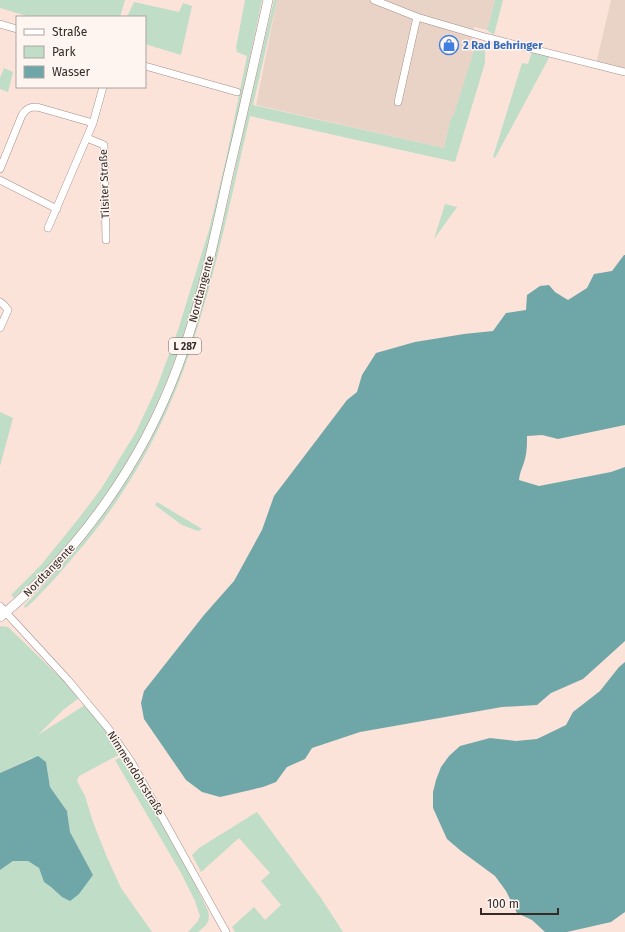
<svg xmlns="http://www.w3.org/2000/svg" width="625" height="932" viewBox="0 0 625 932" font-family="'Fira Sans',sans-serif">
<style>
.commercial{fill:#e9d3c7}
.green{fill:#bfddc7}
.water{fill:#6fa6a8}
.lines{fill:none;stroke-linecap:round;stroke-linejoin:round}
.minor-casing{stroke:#a48e86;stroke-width:8}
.major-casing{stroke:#a48e86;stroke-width:10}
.minor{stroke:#fff;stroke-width:7}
.major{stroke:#fff;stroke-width:9}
.labels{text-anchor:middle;stroke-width:3;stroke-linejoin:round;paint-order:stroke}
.shield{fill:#fef4f0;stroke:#716763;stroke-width:1}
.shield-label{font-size:10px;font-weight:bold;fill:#342b27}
.shop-label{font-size:11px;font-weight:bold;fill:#366cbe;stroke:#fef4f0;text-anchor:start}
.street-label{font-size:11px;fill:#342b27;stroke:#fef4f0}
</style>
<rect width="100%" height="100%" fill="#fbe3da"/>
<path class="commercial" d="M 277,0 L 495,0 L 487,30 L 474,27 L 471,37 L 476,44 L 453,118 L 451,117 L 444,148 L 256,105 Z
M 611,0 L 625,0 L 625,71 L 596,64 Z"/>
<path class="green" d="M 0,0 L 125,0 L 120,17 L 30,17 L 0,8 Z
M 245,0 L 262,0 C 249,63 235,126 221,188 C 202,275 182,361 139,440 C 122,472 102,503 79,531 C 60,556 37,577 14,598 L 11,595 L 41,565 L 79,518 L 101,489 L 136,432 L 157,387 L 178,330 L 209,230 L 226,159 L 247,56 L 237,52 L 236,48 Z
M 274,0 L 277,0 L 253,105 L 444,148 L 451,117 L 453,117 L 476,44 L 478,47 L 485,49 L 485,63 L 455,162 L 250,116 C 232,194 216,272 191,348 C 167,423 127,496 75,555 C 64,568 53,581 41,593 C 36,598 31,604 25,608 L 24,606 C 75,554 121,498 154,432 C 193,355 212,271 231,187 C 245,124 259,62 274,0 Z
M 495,0 L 503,0 L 494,35 L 487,30 Z
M 134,2 L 179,12 L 183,3 L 192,6 L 181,55 L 145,44 L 145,17 L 127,17 Z
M 532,52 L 550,56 L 495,158 L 493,157 L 522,63 L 528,64 Z
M 4,68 L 13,72 L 8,92 L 0,89 L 0,78 Z
M 445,204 L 457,207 L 434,239 Z
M 0,412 L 13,418 L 0,466 Z
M 157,502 L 202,529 L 198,531 L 182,525 L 155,505 Z
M 1,626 L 8,627 L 64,681 L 79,698 L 63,710 L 38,735 L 88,703 L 124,752 L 79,776 L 77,781 L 85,796 L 93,822 L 106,855 L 121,888 L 152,932 L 0,932 L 0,870 L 13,861 L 28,861 L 39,868 L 44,882 L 51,887 L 62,897 L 93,875 L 70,832 L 67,811 L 50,787 L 46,762 L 40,759 L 32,758 L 0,773 L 0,627 Z
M 122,757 C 154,807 183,858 208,911 C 211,922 206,926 198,932 L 188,932 L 198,921 L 200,916 L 195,901 L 181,873 L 115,760 Z
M 257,812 L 321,898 L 343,932 L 235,932 L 232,927 L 254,907 L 265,920 L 281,905 L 261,881 L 270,873 L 239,838 L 201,872 L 192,855 L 199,848 Z"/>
<path class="water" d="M 624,255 L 625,255 L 625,425 L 558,439 L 542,435 L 527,436 C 527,444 527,451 525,459 C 523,467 520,471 519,480 L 539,486 L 611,472 L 625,467 L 625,641 L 583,679 L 551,693 L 537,705 L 502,707 L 360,732 L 312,748 L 305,759 L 287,767 L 276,782 L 263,787 L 220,797 L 202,792 L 186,780 L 144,719 L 141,703 L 144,691 L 204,615 L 234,581 L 262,530 L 274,496 L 347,400 L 357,392 L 362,375 L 376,353 L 415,342 L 464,334 L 493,331 L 506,313 L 526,310 L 527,295 L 540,286 L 549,285 L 555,292 L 568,300 L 587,288 L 594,274 L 612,271 Z
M 625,662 L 625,912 L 611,922 L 567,932 L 545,932 L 532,920 L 517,913 L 506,891 L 495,876 L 461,851 L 447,839 L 433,808 L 433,792 L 436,780 L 441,767 L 449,756 L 460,746 L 490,738 L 516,741 L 537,739 L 566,725 L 573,712 L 600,691 L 619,667 Z
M 38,756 L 46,762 L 50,787 L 67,811 L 70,832 L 93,875 L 79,894 L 70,901 L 62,897 L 51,887 L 44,882 L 39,868 L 28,861 L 13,861 L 0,870 L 0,773 Z"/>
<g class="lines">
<g class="minor-casing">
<path id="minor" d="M 374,0 L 417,17 L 485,37 L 625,72
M 0,24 L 17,29
M 145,66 L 237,92
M 398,102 L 417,17
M 87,138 L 104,145 L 106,240
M 0,169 L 22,115 C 26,109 29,107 37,107 L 93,123
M 0,180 L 57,209
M 48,228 L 93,123 L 103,87
M 0,302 L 4,305 L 8,310 L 0,328
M 0,606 L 68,680 L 108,728 L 132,763 L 226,932"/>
</g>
<g class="major-casing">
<path id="major" d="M 0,617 C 80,551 142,463 178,366 C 201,304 214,240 228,176 C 242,117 255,59 268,0"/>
</g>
<use href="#minor" class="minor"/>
<use href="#major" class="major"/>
</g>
<defs>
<g id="shop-ring" transform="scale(1)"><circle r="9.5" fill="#fef4f0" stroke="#3f7fe0" stroke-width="1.5"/><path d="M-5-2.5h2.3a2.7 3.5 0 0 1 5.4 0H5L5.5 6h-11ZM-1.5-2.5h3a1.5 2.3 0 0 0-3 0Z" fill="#3f7fe0"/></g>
</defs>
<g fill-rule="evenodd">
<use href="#shop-ring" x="449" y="45"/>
</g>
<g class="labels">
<rect class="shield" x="169" y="338" width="32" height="16" rx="3"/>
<g class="shield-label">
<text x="185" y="350">L 287</text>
</g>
<g class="shop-label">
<text x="463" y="49">2 Rad Behringer</text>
</g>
<g class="street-label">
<text transform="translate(104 184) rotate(-92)" y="4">Tilsiter Straße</text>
<text transform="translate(201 289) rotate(-75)" y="4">Nordtangente</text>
<text transform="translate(49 570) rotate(-46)" y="4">Nordtangente</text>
<text transform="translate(136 773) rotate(58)" y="4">Nimmendohrstraße</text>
</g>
</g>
<rect x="16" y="16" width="130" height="72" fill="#fef4f0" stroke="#ada4a0"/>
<rect x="24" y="29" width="20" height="6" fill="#ffffff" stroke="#ada4a0"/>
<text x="52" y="36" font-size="12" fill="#342b27">Straße</text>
<rect x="24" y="46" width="20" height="12" fill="#bfddc7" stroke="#ada4a0"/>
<text x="52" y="56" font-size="12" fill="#342b27">Park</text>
<rect x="24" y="66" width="20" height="12" fill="#6fa6a8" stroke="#ada4a0"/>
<text x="52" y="76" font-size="12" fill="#342b27">Wasser</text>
<path d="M481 908v6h77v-6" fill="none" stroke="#342b27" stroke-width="2"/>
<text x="487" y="908" font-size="12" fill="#342b27" stroke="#fef4f0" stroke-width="3" paint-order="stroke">100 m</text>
</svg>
